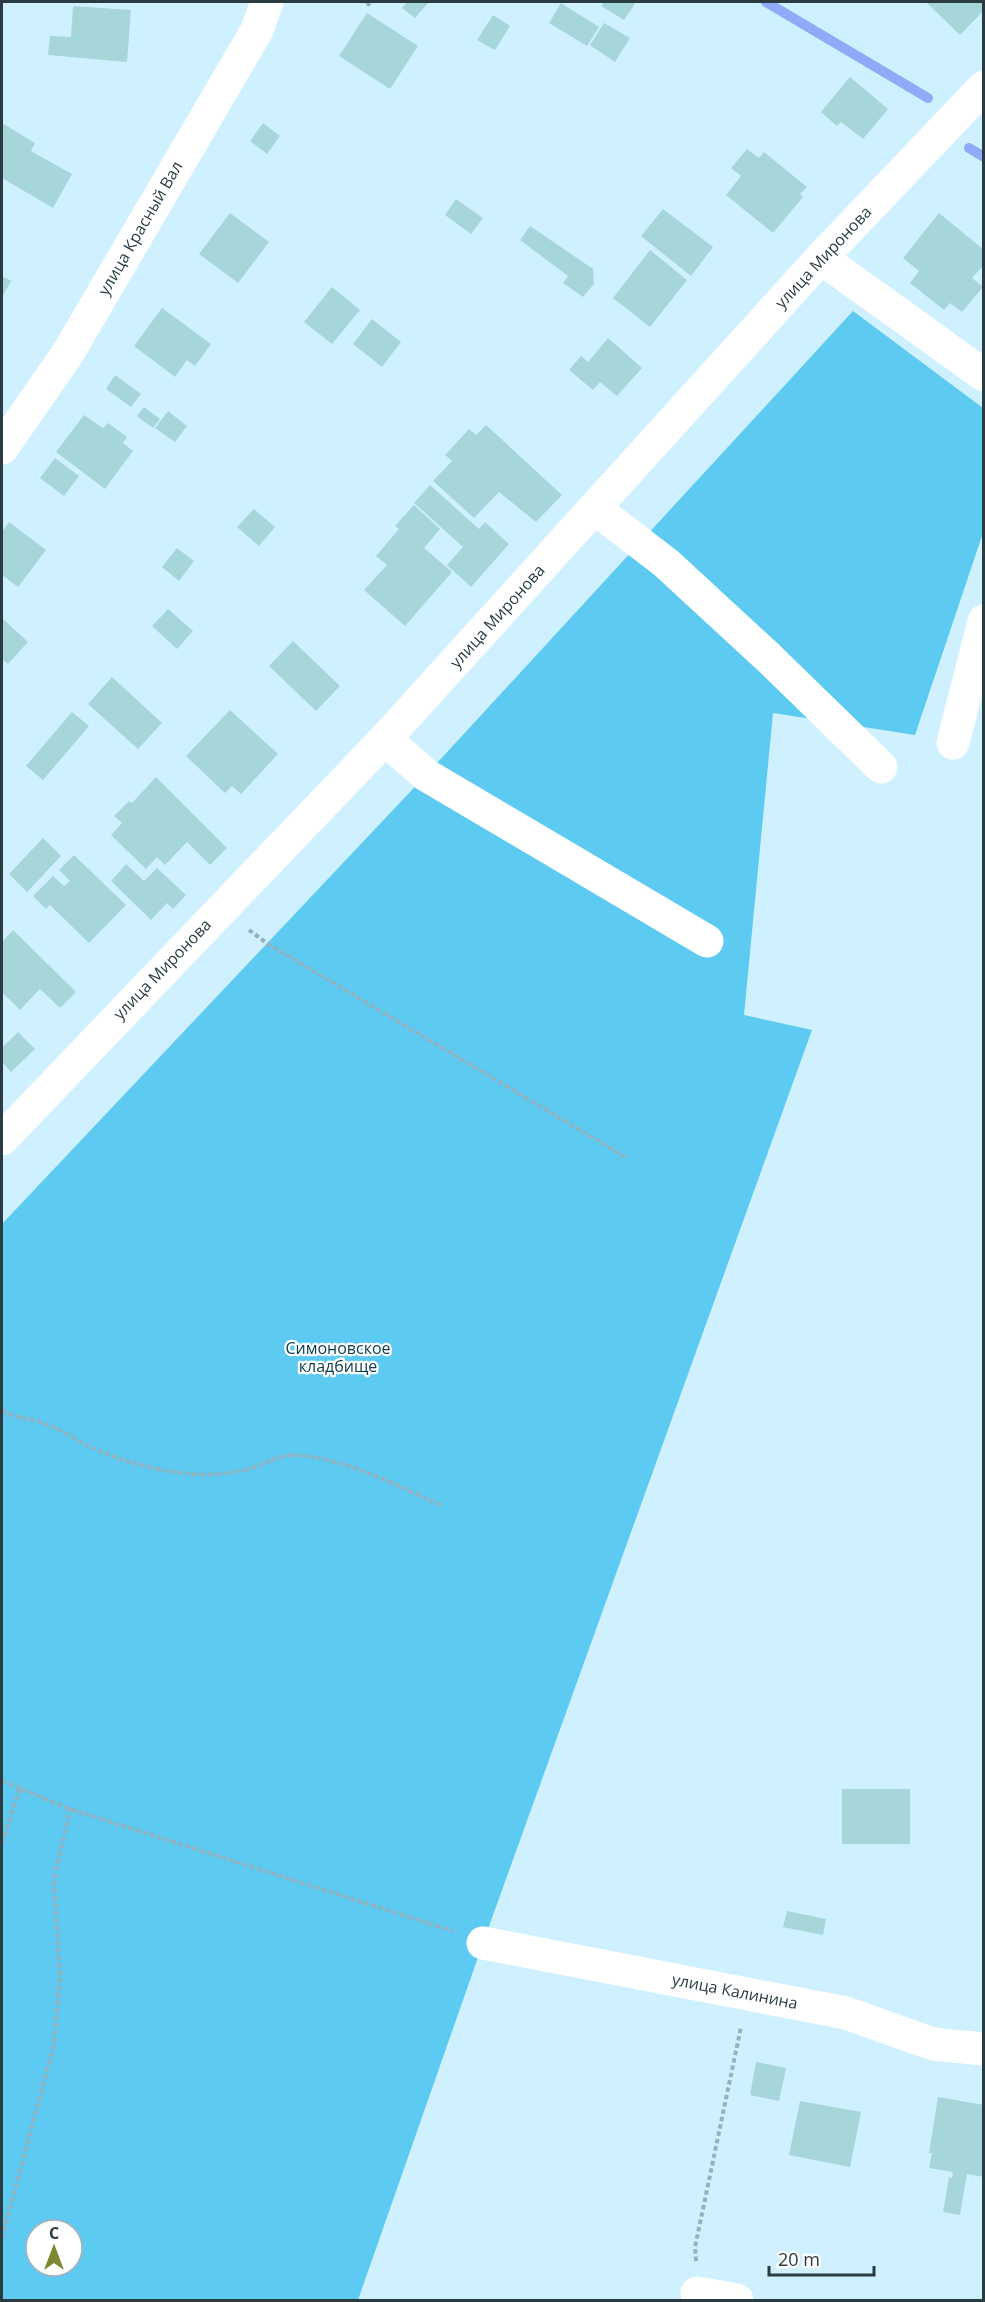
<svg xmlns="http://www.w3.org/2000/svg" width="985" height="2302" viewBox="0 0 985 2302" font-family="'Open Sans',sans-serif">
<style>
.green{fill:#5dcaf2;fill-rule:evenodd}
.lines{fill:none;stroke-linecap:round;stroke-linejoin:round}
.stream{stroke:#8faaf6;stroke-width:10}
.building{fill:#a6d6da}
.path{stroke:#95b1bd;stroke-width:4;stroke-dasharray:4.5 3;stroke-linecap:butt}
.minor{stroke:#fff;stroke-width:33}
.labels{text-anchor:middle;stroke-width:4.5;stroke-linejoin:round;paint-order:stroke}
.street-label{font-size:16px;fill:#2a3b42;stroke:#fff}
.park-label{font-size:16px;fill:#0a3c4d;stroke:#fff}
</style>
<rect width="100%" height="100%" fill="#cff1ff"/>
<path class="green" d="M 853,311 L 983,408 L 983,533 L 915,735 L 773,713 L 744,1015 L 812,1030 L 483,1943 L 358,2300 L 2,2300 L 2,1224 L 426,775 ZM 36,2230 L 72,2230 L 72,2266 L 36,2266 Z"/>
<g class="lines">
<path class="stream" d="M 766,2 L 928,98
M 969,148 L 984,157"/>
</g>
<path class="building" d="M 407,2 L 429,2 L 415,18 L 402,8 Z
M 604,2 L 636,2 L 624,20 L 601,6 Z
M 926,2 L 984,2 L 984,10 L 960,35 Z
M 561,3 L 599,27 L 587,46 L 549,23 Z
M 73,6 L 131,10 L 127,62 L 48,55 L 50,36 L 71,37 Z
M 367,13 L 418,46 L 390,89 L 339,56 Z
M 493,15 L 510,26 L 495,50 L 477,40 Z
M 604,23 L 630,38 L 615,62 L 590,45 Z
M 850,77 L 888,109 L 863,139 L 841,122 L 837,126 L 821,112 Z
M 2,123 L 35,143 L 31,151 L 72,174 L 53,208 L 2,178 Z
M 263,123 L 280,136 L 267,154 L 250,141 Z
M 747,149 L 759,158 L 764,152 L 807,187 L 800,194 L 803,197 L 773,233 L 726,195 L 741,176 L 731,168 Z
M 456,199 L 483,218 L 471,234 L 445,215 Z
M 663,209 L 713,247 L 691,276 L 641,236 Z
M 230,213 L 269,242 L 238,283 L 199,254 Z
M 939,213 L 984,250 L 984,265 L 972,278 L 983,287 L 962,312 L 950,303 L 944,310 L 910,283 L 919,271 L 903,258 Z
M 530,226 L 593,269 L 594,284 L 583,297 L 563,283 L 568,276 L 520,240 Z
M 650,250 L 687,280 L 650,327 L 613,298 Z
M 2,276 L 11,281 L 2,297 Z
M 332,287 L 360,310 L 332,344 L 304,322 Z
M 162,308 L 211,344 L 195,366 L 187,360 L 175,377 L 134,346 Z
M 372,319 L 401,342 L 382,367 L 353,344 Z
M 608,338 L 642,368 L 617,396 L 600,382 L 593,390 L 569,370 L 581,356 L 588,362 Z
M 115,375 L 141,394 L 131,407 L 106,389 Z
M 144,407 L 160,419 L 153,428 L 137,416 Z
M 168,411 L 187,426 L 175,442 L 155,428 Z
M 84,415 L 103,428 L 108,423 L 127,437 L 123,443 L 133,451 L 105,489 L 56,452 Z
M 486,425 L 562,495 L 536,522 L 499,492 L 474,518 L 433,481 L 452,461 L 445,455 L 469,429 L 476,435 Z
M 55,458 L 79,476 L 64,496 L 40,478 Z
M 430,485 L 479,529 L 485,522 L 509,544 L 471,587 L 447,565 L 463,547 L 414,503 Z
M 414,505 L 440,529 L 424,548 L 452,572 L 405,626 L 364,590 L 387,565 L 376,556 L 399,529 L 395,526 Z
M 254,509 L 275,527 L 259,546 L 237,527 Z
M 9,522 L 46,550 L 18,587 L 2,575 L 2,532 Z
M 177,548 L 194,561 L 179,581 L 162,567 Z
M 168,609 L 193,631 L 177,649 L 152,626 Z
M 3,619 L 28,642 L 8,664 L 2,659 Z
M 293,641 L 340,686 L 316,711 L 269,666 Z
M 112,677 L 162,723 L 138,749 L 88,704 Z
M 230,710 L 278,754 L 241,794 L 232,786 L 225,793 L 186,756 Z
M 72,712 L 89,726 L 43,780 L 26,766 Z
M 156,777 L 227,848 L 210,865 L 187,842 L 165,865 L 157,857 L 146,869 L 111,835 L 122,823 L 114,816 L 129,801 L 132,803 Z
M 43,838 L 61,856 L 27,892 L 9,874 Z
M 74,855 L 126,905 L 89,943 L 50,905 L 46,909 L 33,896 L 53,876 L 64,886 L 70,881 L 59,870 Z
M 126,864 L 144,881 L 157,868 L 186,895 L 173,909 L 167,903 L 151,920 L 111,881 Z
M 13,930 L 76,992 L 60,1008 L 40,989 L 20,1010 L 2,992 L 2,942 Z
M 18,1032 L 35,1049 L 11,1072 L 2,1062 L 2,1048 Z
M 842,1789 L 910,1789 L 910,1844 L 842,1844 Z
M 787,1911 L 826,1919 L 823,1935 L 783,1927 Z
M 756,2062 L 786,2068 L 779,2101 L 750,2095 Z
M 938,2097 L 984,2105 L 984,2177 L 967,2174 L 960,2215 L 943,2212 L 949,2177 L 952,2178 L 953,2172 L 929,2168 L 932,2153 L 929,2153 Z
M 800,2101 L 861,2112 L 850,2167 L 789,2155 Z"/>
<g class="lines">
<path class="path" d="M 367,2 L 370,6
M 249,930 L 268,944 L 627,1158
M 2,1410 C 15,1419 25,1417 40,1422 C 60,1428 78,1442 97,1450 C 141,1468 193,1481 240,1471 C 259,1468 277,1454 297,1455 C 348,1459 397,1486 443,1506
M 2,1781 L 70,1809 L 453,1931
M 2,1843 L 20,1788
M 2,2238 L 54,2044 L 60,1976 L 54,1880 L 70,1809
M 696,2261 L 695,2247 L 741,2027"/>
<path class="minor" d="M 821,258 L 984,375
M 2,448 L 68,353 L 257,30 L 267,2
M 594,508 L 666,563 L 769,658 L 881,767
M 385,739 L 426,775 L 707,941
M 953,743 L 984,621
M 2,1139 L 385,739 L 821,258 L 984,87
M 483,1943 L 846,2013 L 933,2044 L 984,2049
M 697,2293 L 737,2300"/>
</g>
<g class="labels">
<g class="street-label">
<text transform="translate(140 228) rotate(-60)" y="6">улица Красный Вал</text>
<text transform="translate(823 257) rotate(-47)" y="6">улица Миронова</text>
<text transform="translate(497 616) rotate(-48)" y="6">улица Миронова</text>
<text transform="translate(162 969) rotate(-46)" y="6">улица Миронова</text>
<text transform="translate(735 1991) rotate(11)" y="6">улица Калинина</text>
</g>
<g class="park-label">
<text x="338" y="1354">Симоновское<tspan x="338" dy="18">кладбище</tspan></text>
</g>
</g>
<rect width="985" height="2302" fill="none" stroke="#2a3b42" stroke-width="6"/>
<g transform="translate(54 2248)"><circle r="28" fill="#ffffff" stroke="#aab1b3" stroke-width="1.5"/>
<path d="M0-4.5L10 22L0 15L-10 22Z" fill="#7d8734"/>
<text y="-9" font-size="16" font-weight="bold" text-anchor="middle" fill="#2a3b42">С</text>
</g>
<path d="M769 2266v9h105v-9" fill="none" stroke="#2a3b42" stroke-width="3"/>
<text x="778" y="2266" font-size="18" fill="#2a3b42" stroke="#ffffff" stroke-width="4.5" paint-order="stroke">20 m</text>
</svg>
